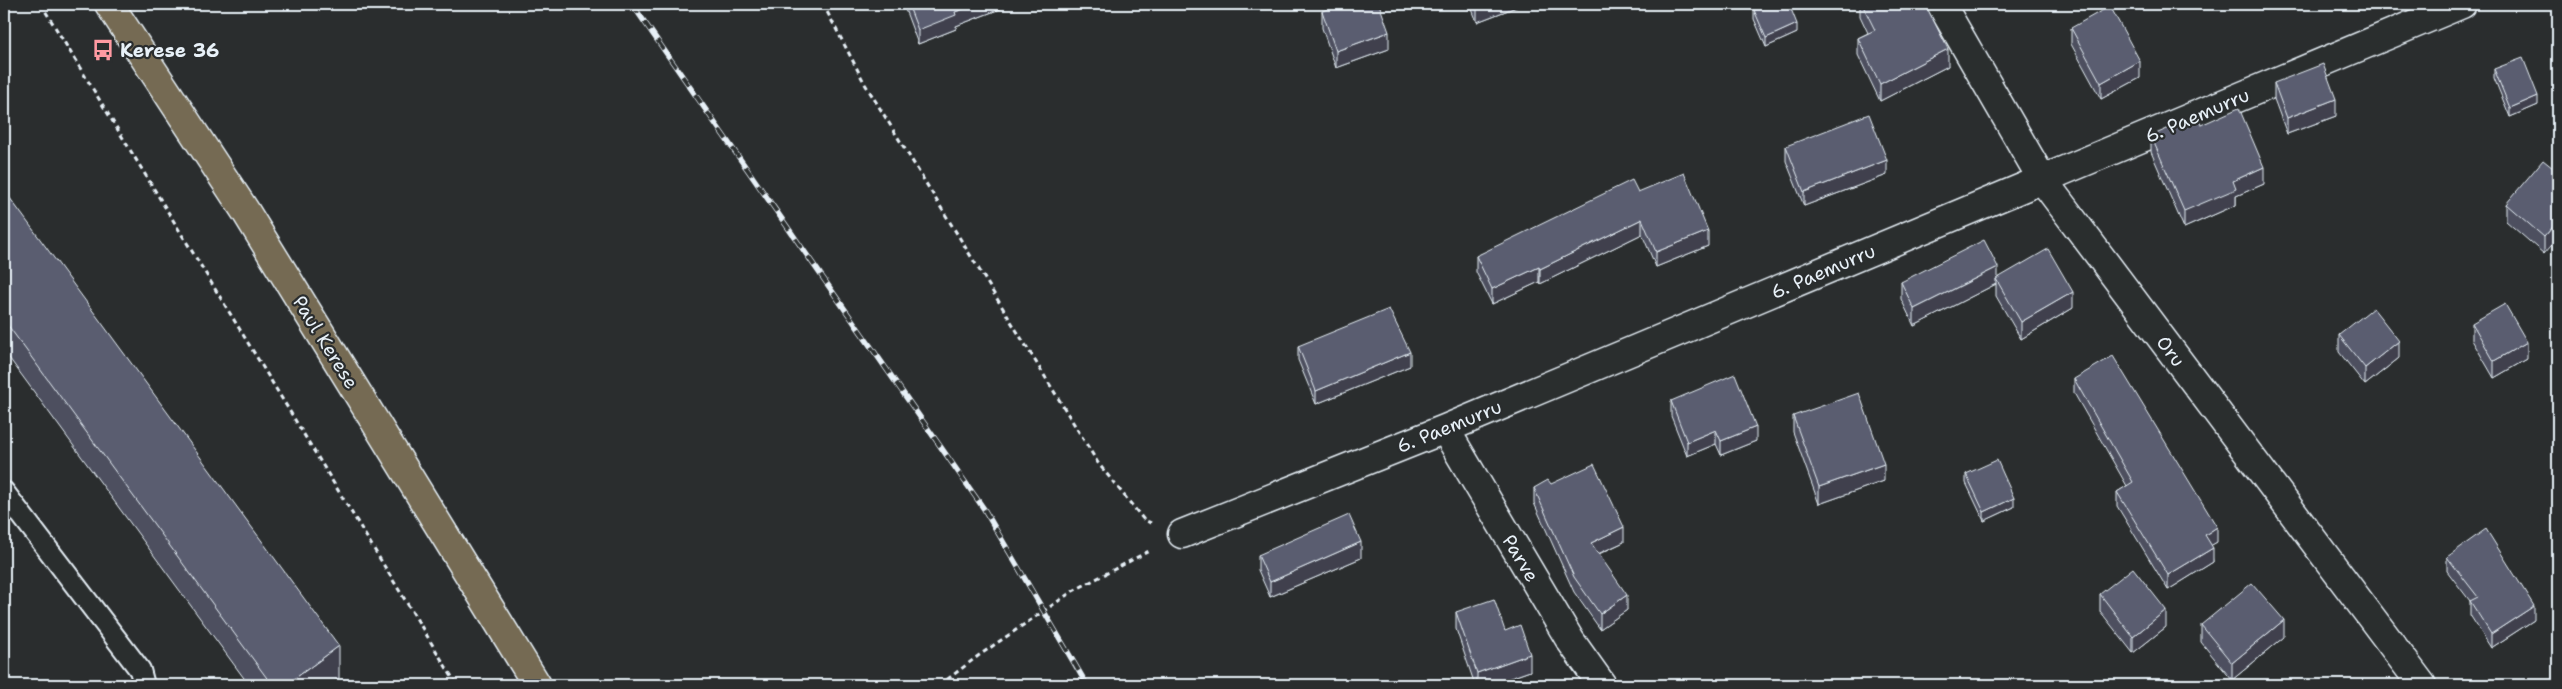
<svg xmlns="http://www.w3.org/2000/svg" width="2562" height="689" viewBox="0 0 2562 689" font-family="'Shantell Sans',sans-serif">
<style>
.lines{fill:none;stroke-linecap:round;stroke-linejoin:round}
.service-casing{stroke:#e8f1f8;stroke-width:24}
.minor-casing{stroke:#e8f1f8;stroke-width:31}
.trunk-casing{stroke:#e8f1f8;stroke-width:31}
.path{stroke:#e8f1f8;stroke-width:3;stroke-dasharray:5 4;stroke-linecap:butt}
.service{stroke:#2a2d2e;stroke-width:20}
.minor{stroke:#2a2d2e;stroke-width:28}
.trunk{stroke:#756b52;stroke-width:28}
.rail-casing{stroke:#e8f1f8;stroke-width:5.5}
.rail{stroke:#2a2d2e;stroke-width:4;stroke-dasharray:11;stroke-linecap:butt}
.wall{fill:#4d505f;stroke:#e8f1f8}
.shaded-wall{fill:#3f414e;stroke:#e8f1f8}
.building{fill:#5a5d6f;stroke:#e8f1f8}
.labels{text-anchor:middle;stroke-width:4.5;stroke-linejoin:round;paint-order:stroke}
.poi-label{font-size:19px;font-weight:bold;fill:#e8f1f8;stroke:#2a2d2e;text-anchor:start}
.street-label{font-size:19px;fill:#e8f1f8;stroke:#2a2d2e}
</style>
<rect width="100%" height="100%" fill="#2a2d2e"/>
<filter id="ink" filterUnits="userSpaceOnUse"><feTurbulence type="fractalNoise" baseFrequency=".02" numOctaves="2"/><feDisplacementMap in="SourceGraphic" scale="10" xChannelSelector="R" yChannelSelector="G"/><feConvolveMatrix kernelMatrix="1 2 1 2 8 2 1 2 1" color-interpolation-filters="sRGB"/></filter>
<g filter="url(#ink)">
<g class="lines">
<g class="service-casing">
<path id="service" d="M 4,492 L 140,670 L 144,685"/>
</g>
<g class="minor-casing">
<path id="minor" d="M 1941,4 L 2042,179 L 2422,685
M 1445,429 L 1570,640 L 1602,685
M 1182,534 L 1445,429 L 2462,4"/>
</g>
<g class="trunk-casing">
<path id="trunk" d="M 109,4 L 246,212 L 537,685"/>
</g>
<path class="path" d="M 41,4 L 457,685
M 823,4 L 865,84 L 1098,463 L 1144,520 L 1151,523
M 940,685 L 978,656 L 1073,591 L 1151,550"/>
<use href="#service" class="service"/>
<use href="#minor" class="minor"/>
<use href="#trunk" class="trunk"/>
<g class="rail-casing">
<path id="rail" d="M 632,4 L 984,509 L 1087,685"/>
</g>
<use href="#rail" class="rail"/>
</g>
<path class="wall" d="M 903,4 L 1013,4 L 956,26 L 956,29 L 918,44 Z
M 1470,4 L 1524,4 L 1477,22 Z
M 1860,4 L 1925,4 L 1948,66 L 1880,101 L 1858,55 L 1858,38 L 1868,33 L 1860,16 Z
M 1754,10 L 1797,33 L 1766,47 L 1754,19 Z
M 1322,11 L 1389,49 L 1336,68 L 1322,28 Z
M 2071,28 L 2140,78 L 2101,99 L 2071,44 Z
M 2494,69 L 2538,105 L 2510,117 L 2494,78 Z
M 2274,83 L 2336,116 L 2287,134 L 2274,99 Z
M 2201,125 L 2264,184 L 2236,196 L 2236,205 L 2184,228 L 2151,152 L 2151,136 Z
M 1786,146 L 1887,175 L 1804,206 L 1786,161 Z
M 2558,172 L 2544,254 L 2506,221 L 2506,204 Z
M 4,190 L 339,678 L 329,685 L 249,685 L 4,351 Z
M 1638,192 L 1708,246 L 1656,267 L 1642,234 L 1540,284 L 1539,282 L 1492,304 L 1476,272 L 1476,256 Z
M 1998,278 L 2073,308 L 2021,339 L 1996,296 L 1996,284 L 1914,326 L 1901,299 L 1901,282 Z
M 2472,323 L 2527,359 L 2494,378 L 2472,340 Z
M 2339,335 L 2399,358 L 2365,385 L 2339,352 Z
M 1298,346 L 1410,366 L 1316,404 L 1298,360 Z
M 2074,379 L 2217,542 L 2211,545 L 2213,562 L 2168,590 L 2117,506 L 2117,492 L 2127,486 L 2074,393 Z
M 1671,401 L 1756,441 L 1721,455 L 1716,444 L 1687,456 L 1671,416 Z
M 1793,416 L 1884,481 L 1819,504 L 1793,432 Z
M 1966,474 L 2014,507 L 1984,521 L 1966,483 Z
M 1551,484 L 1624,542 L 1599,554 L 1627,610 L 1600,629 L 1574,592 L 1534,503 L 1534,488 Z
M 1258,555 L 1361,558 L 1270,597 L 1258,570 Z
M 2447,557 L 2534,620 L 2491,648 L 2470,615 L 2470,601 L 2447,571 Z
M 2100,594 L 2166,627 L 2133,653 L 2100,611 Z
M 1456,612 L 1505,631 L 1530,671 L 1490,685 L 1475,685 L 1456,629 Z
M 2201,625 L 2284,637 L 2232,680 L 2201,642 Z"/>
<path class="shaded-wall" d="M 977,4 L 1013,4 L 956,26 L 956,29 L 918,44 L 918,30 L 955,12 Z
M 1482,4 L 1524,4 L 1477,22 L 1477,6 Z
M 1797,24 L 1797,33 L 1766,47 L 1766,38 Z
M 1389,32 L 1389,49 L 1336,68 L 1336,51 Z
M 1948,49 L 1948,66 L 1880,101 L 1880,84 Z
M 2140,61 L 2140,78 L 2101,99 L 2101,83 Z
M 2538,96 L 2538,105 L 2510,117 L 2510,108 Z
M 2336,99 L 2336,116 L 2287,134 L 2287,118 Z
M 1887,160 L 1887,175 L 1804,206 L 1804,192 Z
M 2264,167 L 2264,184 L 2236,196 L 2236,205 L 2184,228 L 2184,211 L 2233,181 Z
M 1642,219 L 1642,234 L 1540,284 L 1540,269 Z
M 2558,221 L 2558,238 L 2544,254 L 2544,237 Z
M 1708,231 L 1708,246 L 1656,267 L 1656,252 Z
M 1539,267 L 1539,282 L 1492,304 L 1492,289 Z
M 1998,267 L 1998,282 L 1996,279 L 1996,284 L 1914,326 L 1914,309 Z
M 2073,292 L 2073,308 L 2021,339 L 2021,322 Z
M 2399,341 L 2399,358 L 2365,385 L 2365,368 Z
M 2527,342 L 2527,359 L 2494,378 L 2494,361 Z
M 1410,352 L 1410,366 L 1316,404 L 1316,391 Z
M 1756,427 L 1756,441 L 1721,455 L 1721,441 Z
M 1716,430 L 1716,444 L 1687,456 L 1687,442 Z
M 1884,464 L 1884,481 L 1819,504 L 1819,487 Z
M 2014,498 L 2014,507 L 1984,521 L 1984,512 Z
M 1624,527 L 1624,542 L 1591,557 L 1591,543 Z
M 2217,527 L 2217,542 L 2205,549 L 2205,535 Z
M 1361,542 L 1361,558 L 1270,597 L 1270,582 Z
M 2213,548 L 2213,562 L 2168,590 L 2168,575 Z
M 1627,595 L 1627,610 L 1600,629 L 1600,614 Z
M 2534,606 L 2534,620 L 2491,648 L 2491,634 Z
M 2166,610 L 2166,627 L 2133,653 L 2133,637 Z
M 2284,620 L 2284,637 L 2232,680 L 2232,663 Z
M 339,646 L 339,678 L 329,685 L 290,685 L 290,682 Z
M 1530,654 L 1530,671 L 1490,685 L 1477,685 L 1477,673 Z"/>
<path class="building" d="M 908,4 L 977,4 L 955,12 L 956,15 L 918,30 Z
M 1341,4 L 1379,4 L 1389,32 L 1336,51 L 1322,11 Z
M 1769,4 L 1789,4 L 1797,24 L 1766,38 L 1754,10 Z
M 1862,4 L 1925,4 L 1948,49 L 1880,84 L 1858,38 L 1875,30 Z
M 2110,6 L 2140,61 L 2101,83 L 2071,28 Z
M 2523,58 L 2538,96 L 2510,108 L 2494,69 Z
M 2323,64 L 2336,99 L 2287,118 L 2274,83 Z
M 2239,108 L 2264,167 L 2233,181 L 2236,189 L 2184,211 L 2151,136 L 2197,116 L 2201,125 Z
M 1869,114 L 1887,160 L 1804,192 L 1786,146 Z
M 2543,160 L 2558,172 L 2558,221 L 2544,237 L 2506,204 Z
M 1684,173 L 1708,231 L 1656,252 L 1642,219 L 1540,269 L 1539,267 L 1492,289 L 1476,256 L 1632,180 L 1638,192 Z
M 4,190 L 339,646 L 290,682 L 293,685 L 272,685 L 4,320 Z
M 1984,240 L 1998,267 L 1914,309 L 1901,282 Z
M 2048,249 L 2073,292 L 2021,322 L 1996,279 Z
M 2505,304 L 2527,342 L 2494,361 L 2472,323 Z
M 2373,308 L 2399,341 L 2365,368 L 2339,335 Z
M 1389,309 L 1410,352 L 1316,391 L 1298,346 Z
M 2113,356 L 2217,527 L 2205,535 L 2213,548 L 2168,575 L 2117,492 L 2133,482 L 2074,379 Z
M 1735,374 L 1756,427 L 1721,441 L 1716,430 L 1687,442 L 1671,401 Z
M 1859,393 L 1884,464 L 1819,487 L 1793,416 Z
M 1997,460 L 2014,498 L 1984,512 L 1966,474 Z
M 1594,464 L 1624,527 L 1591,543 L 1627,595 L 1600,614 L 1574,577 L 1534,488 L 1548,480 L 1551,484 Z
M 1349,515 L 1361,542 L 1270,582 L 1258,555 Z
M 2486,529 L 2534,606 L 2491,634 L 2470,601 L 2478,597 L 2447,557 Z
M 2133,568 L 2166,610 L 2133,637 L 2100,594 Z
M 2252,583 L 2284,620 L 2232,663 L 2201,625 Z
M 1494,599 L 1505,631 L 1520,625 L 1530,654 L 1477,673 L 1456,612 Z"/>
</g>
<defs>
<g id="bus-bare" transform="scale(1.725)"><path d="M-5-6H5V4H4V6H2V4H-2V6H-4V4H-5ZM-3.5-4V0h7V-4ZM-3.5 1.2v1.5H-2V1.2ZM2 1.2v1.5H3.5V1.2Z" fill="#ff9aa2" stroke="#2a2d2e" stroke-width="2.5" paint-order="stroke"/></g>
</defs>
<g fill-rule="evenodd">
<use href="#bus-bare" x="103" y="50"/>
</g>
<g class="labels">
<g class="poi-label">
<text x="120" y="57">Kerese 36</text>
</g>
<g class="street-label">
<text transform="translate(2197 115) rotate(-23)" y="7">6. Paemurru</text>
<text transform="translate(1823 271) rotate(-23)" y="7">6. Paemurru</text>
<text transform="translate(326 342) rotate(58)" y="7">Paul Kerese</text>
<text transform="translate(2171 351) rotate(53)" y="7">Oru</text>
<text transform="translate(1449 426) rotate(-22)" y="7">6. Paemurru</text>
<text transform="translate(1521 558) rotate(59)" y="7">Parve</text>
</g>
</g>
<rect width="2562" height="689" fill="none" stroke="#2a2d2e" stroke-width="20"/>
<rect x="10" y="10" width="2542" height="669" fill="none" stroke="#e8f1f8" stroke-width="2" filter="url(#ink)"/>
</svg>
